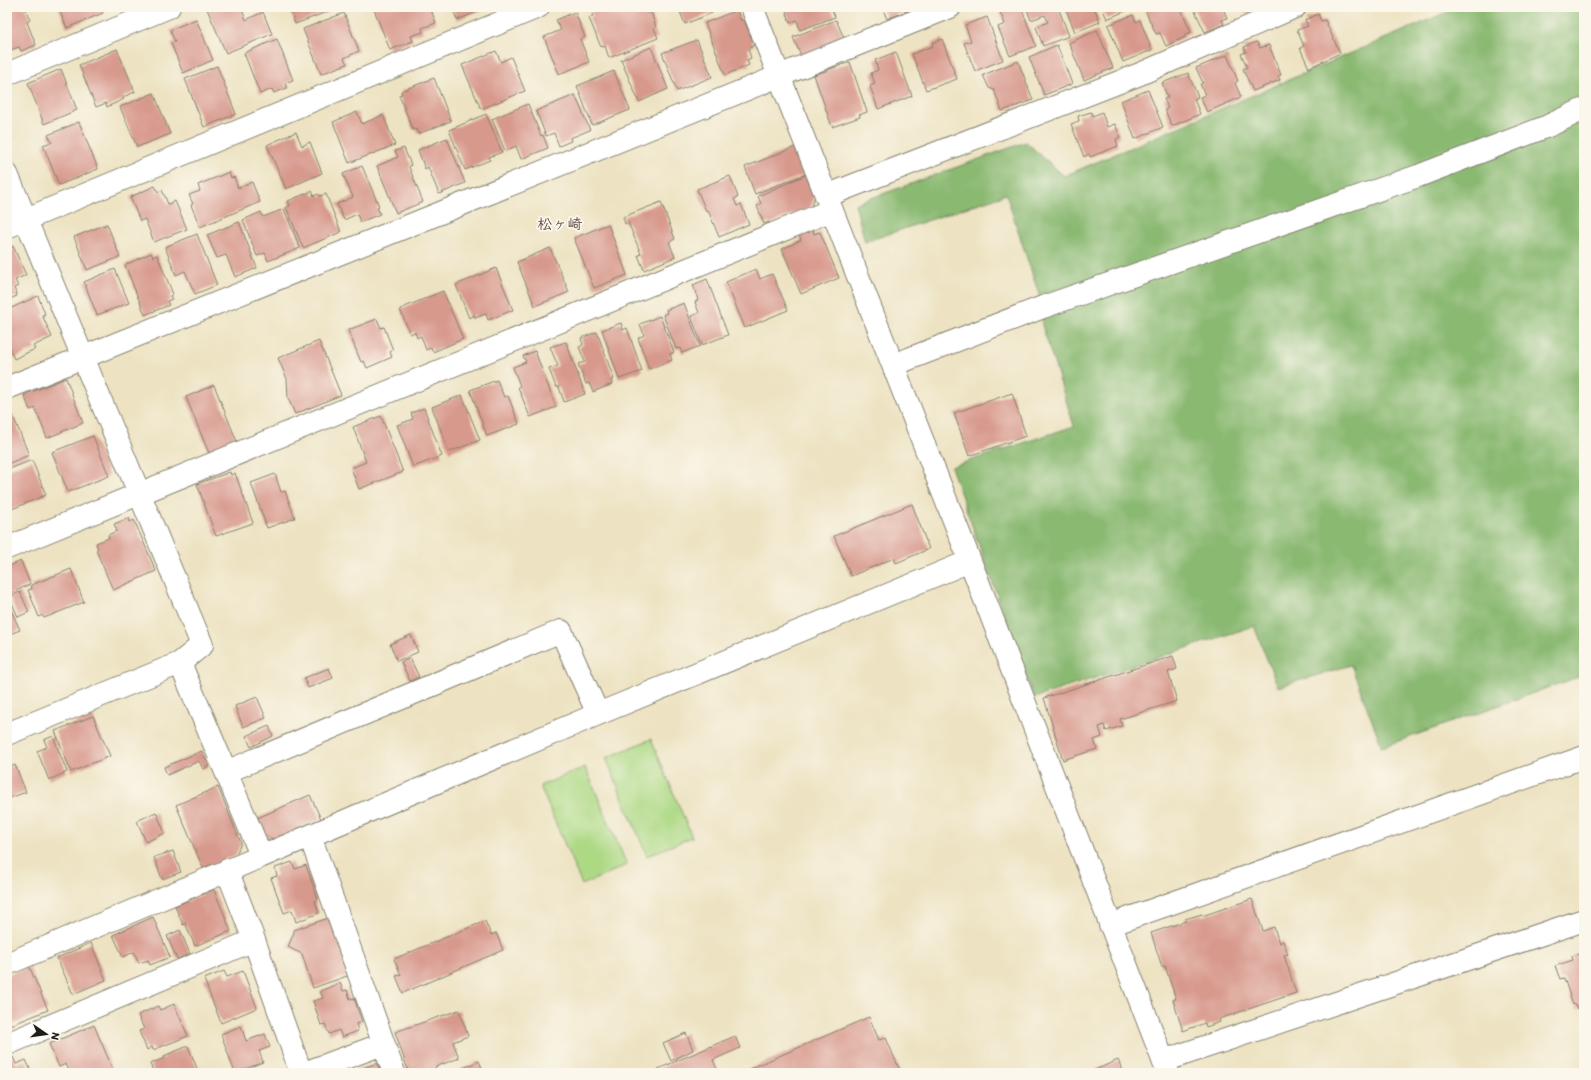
<svg xmlns="http://www.w3.org/2000/svg" width="1591" height="1080" viewBox="0 0 1591 1080" font-family="Itim,'Klee One',sans-serif">
<style>
.green{fill:#add985;stroke:#647a50}
.forest{fill:#8ab972;stroke:#536a47}
.building{fill:#d8998d}
.lines{fill:none;stroke-linecap:round;stroke-linejoin:round}
.minor-casing{stroke:#84806f;stroke-width:24}
.minor{stroke:#fff;stroke-width:22}
.labels{text-anchor:middle;stroke-width:3.5;stroke-linejoin:round;paint-order:stroke}
.neighbourhood-label{font-size:15px;font-weight:bold;fill:#5e4844;stroke:#fbf7ec}
</style>
<rect width="100%" height="100%" fill="#fbf7ec"/>
<filter id="ink" filterUnits="userSpaceOnUse"><feTurbulence type="fractalNoise" baseFrequency=".025" numOctaves="2"/><feDisplacementMap in="SourceGraphic" scale="8" xChannelSelector="R" yChannelSelector="G"/><feConvolveMatrix kernelMatrix="1 2 1 2 8 2 1 2 1" color-interpolation-filters="sRGB"/></filter>
<filter id="wash" filterUnits="userSpaceOnUse"><feTurbulence type="fractalNoise" baseFrequency=".012" numOctaves="4" result="noise"/><feDisplacementMap in="SourceGraphic" scale="16" xChannelSelector="R" yChannelSelector="G"/><feGaussianBlur stdDeviation="0.9" result="paint"/><feColorMatrix in="noise" values="0 0 0 0 0 0 0 0 0 0 0 0 0 0 0 0 0 1.4 0 .05"/><feComposite in="paint" operator="in"/></filter>
<g filter="url(#wash)">
<rect width="100%" height="100%" fill="#ede3c2"/>
<path class="green" d="M 651,739 L 692,837 L 647,856 L 606,758 Z
M 585,767 L 627,865 L 582,885 L 540,786 Z"/>
<path class="forest" d="M 1459,7 L 1584,7 L 1584,675 L 1382,747 L 1351,665 L 1278,687 L 1254,626 L 1034,698 L 951,467 L 1074,426 L 1042,325 L 1043,307 L 1006,194 L 865,242 L 855,204 L 1026,142 L 1064,176 Z"/>
<g id="blocks">
<path class="building" d="M 7,7 L 25,7 L 30,20 L 27,22 L 36,45 L 21,51 L 19,47 L 8,51 Z
M 58,7 L 100,7 L 103,13 L 67,28 Z
M 211,7 L 241,7 L 246,20 L 263,12 L 272,34 L 226,53 L 207,9 Z
M 289,7 L 340,7 L 295,24 Z
M 373,7 L 430,7 L 436,23 L 422,28 L 423,32 L 411,36 L 413,41 L 390,50 Z
M 452,7 L 489,7 L 457,20 Z
M 588,7 L 645,7 L 647,13 L 651,12 L 656,27 L 654,28 L 658,38 L 609,58 L 605,46 L 601,47 L 589,18 L 593,16 Z
M 678,7 L 710,7 L 712,13 L 685,24 Z
M 785,7 L 831,7 L 835,17 L 800,30 L 797,20 L 790,23 Z
M 882,7 L 917,7 L 887,19 Z
M 998,7 L 1021,7 L 1036,46 L 1010,56 L 998,27 L 1005,24 Z
M 1026,7 L 1058,7 L 1069,36 L 1043,46 L 1036,27 L 1048,22 L 1045,15 L 1031,20 Z
M 1065,7 L 1094,7 L 1100,22 L 1075,32 Z
M 1102,7 L 1135,7 L 1107,19 Z
M 1146,7 L 1180,7 L 1191,32 L 1184,35 L 1185,37 L 1166,46 L 1160,33 L 1156,34 L 1144,8 Z
M 1193,7 L 1226,7 L 1223,8 L 1227,18 L 1222,20 L 1224,24 L 1205,32 Z
M 1242,7 L 1256,7 L 1257,9 L 1245,14 Z
M 737,10 L 741,21 L 744,19 L 754,45 L 748,49 L 751,58 L 747,60 L 749,65 L 725,75 L 705,23 Z
M 575,12 L 585,37 L 580,39 L 589,62 L 559,74 L 544,37 L 561,30 L 556,20 Z
M 344,13 L 359,51 L 344,58 L 347,64 L 321,74 L 303,29 Z
M 1318,14 L 1321,21 L 1325,20 L 1340,53 L 1309,68 L 1300,48 L 1304,46 L 1297,30 L 1308,26 L 1305,20 Z
M 1133,15 L 1136,22 L 1140,20 L 1152,50 L 1123,62 L 1108,25 Z
M 987,17 L 1003,60 L 975,71 L 964,43 L 971,41 L 965,25 Z
M 196,19 L 213,60 L 183,73 L 171,43 L 175,42 L 170,30 Z
M 836,20 L 844,38 L 801,56 L 793,37 Z
M 1097,30 L 1113,68 L 1084,80 L 1069,43 Z
M 277,39 L 293,80 L 285,83 L 287,88 L 274,93 L 272,89 L 260,94 L 244,53 Z
M 942,39 L 957,79 L 926,90 L 912,54 L 933,46 L 932,43 Z
M 697,40 L 712,77 L 677,91 L 662,53 Z
M 1257,42 L 1260,48 L 1269,45 L 1281,75 L 1278,76 L 1280,80 L 1253,91 L 1243,69 L 1247,67 L 1241,54 L 1246,52 L 1244,47 Z
M 1057,45 L 1072,84 L 1044,95 L 1029,57 Z
M 651,47 L 668,89 L 639,102 L 621,60 Z
M 117,49 L 135,92 L 123,97 L 124,99 L 107,107 L 106,103 L 96,107 L 79,65 Z
M 496,51 L 501,62 L 511,57 L 525,91 L 481,109 L 462,65 Z
M 896,52 L 912,96 L 878,109 L 870,86 L 875,84 L 871,73 L 878,70 L 875,60 Z
M 1227,55 L 1238,81 L 1235,83 L 1241,97 L 1207,112 L 1200,97 L 1205,95 L 1200,84 L 1203,83 L 1196,68 Z
M 1018,61 L 1033,100 L 1002,111 L 994,90 L 989,88 L 983,75 Z
M 850,62 L 867,112 L 859,115 L 860,117 L 832,127 L 814,75 Z
M 217,66 L 236,114 L 204,127 L 185,79 Z
M 61,69 L 77,110 L 44,124 L 28,83 Z
M 614,71 L 630,110 L 592,125 L 577,86 Z
M 1188,73 L 1198,97 L 1194,99 L 1200,114 L 1172,126 L 1165,110 L 1168,108 L 1164,99 L 1168,98 L 1162,83 Z
M 434,78 L 451,121 L 418,134 L 416,129 L 413,130 L 399,95 L 402,94 L 401,91 Z
M 1148,90 L 1163,127 L 1135,139 L 1121,101 Z
M 154,93 L 170,134 L 137,147 L 120,107 Z
M 575,95 L 590,130 L 570,138 L 571,141 L 559,146 L 554,133 L 546,136 L 536,111 Z
M 528,104 L 541,136 L 543,135 L 548,148 L 521,159 L 516,146 L 505,151 L 492,119 Z
M 357,112 L 362,124 L 383,115 L 395,145 L 349,163 L 333,122 Z
M 1091,112 L 1093,116 L 1102,112 L 1107,127 L 1115,124 L 1120,137 L 1116,139 L 1118,146 L 1090,157 L 1089,154 L 1084,157 L 1071,124 L 1079,121 L 1078,116 Z
M 486,114 L 502,152 L 489,157 L 490,160 L 465,170 L 449,130 Z
M 79,122 L 98,169 L 59,185 L 43,145 L 52,142 L 48,135 Z
M 296,132 L 302,146 L 310,142 L 322,173 L 286,189 L 267,145 Z
M 447,138 L 465,183 L 439,194 L 428,167 L 425,169 L 418,150 Z
M 795,147 L 806,174 L 755,194 L 745,167 Z
M 404,148 L 411,165 L 409,167 L 423,202 L 396,213 L 377,166 L 398,157 L 395,151 Z
M 362,166 L 379,206 L 377,207 L 380,214 L 360,222 L 357,214 L 344,220 L 337,204 L 353,197 L 343,174 Z
M 229,172 L 231,178 L 234,177 L 238,188 L 252,182 L 260,202 L 200,227 L 191,205 L 193,204 L 189,195 L 200,191 L 198,185 Z
M 806,175 L 815,196 L 811,207 L 769,224 L 769,222 L 764,224 L 757,206 L 761,204 L 758,196 Z
M 730,176 L 738,197 L 734,199 L 737,206 L 741,204 L 749,224 L 719,237 L 708,210 L 706,211 L 697,189 Z
M 155,186 L 158,192 L 162,190 L 168,204 L 175,201 L 187,229 L 154,242 L 145,219 L 140,221 L 130,197 Z
M 312,191 L 314,196 L 318,194 L 320,196 L 326,194 L 341,232 L 303,248 L 286,207 L 290,206 L 288,201 Z
M 661,202 L 675,239 L 669,242 L 675,257 L 644,270 L 638,255 L 641,254 L 628,222 L 625,224 L 623,217 Z
M 284,209 L 300,248 L 268,261 L 265,253 L 257,256 L 243,220 L 261,212 L 263,217 Z
M 239,222 L 257,268 L 235,277 L 226,255 L 217,258 L 207,235 Z
M 107,224 L 120,257 L 87,270 L 74,237 Z
M 608,224 L 627,275 L 594,288 L 574,238 Z
M 813,229 L 814,234 L 820,232 L 839,278 L 801,294 L 782,249 L 801,240 L 799,235 Z
M 197,234 L 217,285 L 195,294 L 185,271 L 176,275 L 165,247 Z
M 13,246 L 26,275 L 15,280 L 18,286 L 14,288 L 17,296 L 7,300 L 7,249 Z
M 550,248 L 569,292 L 535,306 L 517,262 Z
M 151,253 L 153,257 L 157,255 L 173,294 L 170,296 L 172,299 L 167,301 L 169,305 L 145,315 L 125,265 Z
M 496,268 L 513,310 L 488,320 L 486,314 L 475,318 L 475,315 L 469,318 L 456,285 Z
M 115,269 L 129,303 L 97,315 L 84,282 Z
M 756,269 L 760,279 L 772,274 L 788,310 L 745,328 L 726,282 Z
M 707,279 L 728,335 L 702,345 L 691,316 L 699,313 L 695,302 L 698,300 L 693,285 Z
M 443,291 L 463,339 L 433,352 L 431,347 L 426,350 L 421,336 L 417,338 L 415,332 L 410,334 L 400,309 Z
M 38,296 L 45,314 L 42,315 L 52,337 L 33,346 L 35,349 L 14,359 L 7,342 L 7,310 Z
M 684,303 L 700,346 L 682,353 L 680,348 L 676,349 L 663,315 L 667,313 L 666,310 Z
M 660,316 L 674,352 L 670,354 L 672,360 L 649,369 L 638,338 L 644,335 L 640,324 Z
M 377,319 L 381,328 L 384,327 L 393,350 L 390,352 L 392,357 L 367,368 L 364,361 L 361,362 L 348,330 Z
M 621,323 L 623,330 L 627,328 L 642,371 L 619,379 L 602,330 Z
M 597,332 L 614,379 L 611,380 L 612,384 L 593,392 L 589,383 L 586,384 L 578,364 L 585,362 L 579,347 L 583,345 L 581,338 Z
M 319,341 L 341,395 L 295,414 L 288,398 L 287,379 L 278,358 Z
M 566,342 L 585,394 L 564,402 L 559,387 L 556,387 L 549,369 L 558,366 L 550,347 Z
M 535,351 L 556,407 L 530,417 L 518,387 L 520,386 L 513,367 L 526,362 L 523,356 Z
M 66,378 L 83,423 L 47,438 L 35,408 L 30,410 L 24,395 Z
M 497,380 L 504,397 L 508,396 L 519,424 L 487,436 L 470,390 Z
M 214,385 L 238,444 L 210,456 L 186,397 Z
M 1012,393 L 1026,436 L 969,456 L 954,413 Z
M 462,395 L 480,440 L 449,452 L 432,407 Z
M 7,401 L 29,455 L 7,464 Z
M 424,408 L 442,456 L 413,467 L 397,425 L 413,419 L 411,413 Z
M 381,416 L 403,472 L 359,489 L 351,468 L 366,462 L 353,427 Z
M 93,436 L 109,476 L 68,492 L 52,452 Z
M 32,460 L 46,495 L 7,511 L 7,470 Z
M 230,472 L 231,475 L 235,473 L 253,523 L 216,536 L 197,484 Z
M 275,474 L 281,492 L 285,491 L 295,518 L 267,528 L 251,483 Z
M 912,504 L 929,549 L 896,563 L 894,558 L 851,576 L 834,536 Z
M 129,518 L 130,522 L 134,520 L 156,571 L 113,590 L 96,550 L 98,549 L 96,543 L 109,538 L 108,535 L 117,531 L 114,524 Z
M 21,561 L 30,584 L 9,594 L 7,590 L 7,567 Z
M 71,569 L 84,602 L 44,618 L 42,615 L 39,617 L 28,590 L 32,589 L 31,585 Z
M 20,592 L 29,612 L 18,617 L 9,596 Z
M 7,605 L 9,609 L 10,608 L 20,630 L 7,635 Z
M 411,635 L 418,652 L 397,661 L 390,644 Z
M 1173,656 L 1177,669 L 1168,672 L 1177,701 L 1120,719 L 1122,726 L 1106,731 L 1104,725 L 1099,727 L 1102,737 L 1094,740 L 1097,749 L 1063,760 L 1044,698 Z
M 410,658 L 419,677 L 410,681 L 401,662 Z
M 329,668 L 333,678 L 308,688 L 304,678 Z
M 257,697 L 266,718 L 243,727 L 235,706 Z
M 93,716 L 110,756 L 71,772 L 55,731 Z
M 269,726 L 273,736 L 251,747 L 246,736 Z
M 53,736 L 67,772 L 49,780 L 37,751 L 47,747 L 44,740 Z
M 202,751 L 209,766 L 203,769 L 199,761 L 167,775 L 164,767 Z
M 15,765 L 26,792 L 10,798 L 7,791 L 7,768 Z
M 218,787 L 241,843 L 236,855 L 203,868 L 176,805 Z
M 310,795 L 321,819 L 273,839 L 262,834 L 255,819 Z
M 156,812 L 165,833 L 146,842 L 137,821 Z
M 173,851 L 181,872 L 162,879 L 154,857 Z
M 292,862 L 295,869 L 306,865 L 318,900 L 315,901 L 319,913 L 296,922 L 292,910 L 284,913 L 271,878 L 277,876 L 275,868 Z
M 214,890 L 231,931 L 195,946 L 185,923 L 183,925 L 175,906 Z
M 1252,899 L 1263,931 L 1274,927 L 1279,943 L 1283,941 L 1288,954 L 1284,955 L 1296,993 L 1219,1019 L 1220,1022 L 1206,1027 L 1205,1023 L 1183,1031 L 1173,1000 L 1176,999 L 1165,966 L 1162,967 L 1151,933 L 1186,921 L 1185,919 L 1202,914 L 1202,916 Z
M 153,917 L 170,957 L 150,965 L 148,960 L 139,963 L 134,952 L 123,957 L 113,935 Z
M 331,917 L 350,975 L 313,988 L 302,954 L 288,947 L 294,932 L 294,930 Z
M 485,921 L 491,935 L 496,933 L 503,950 L 403,993 L 396,976 L 401,975 L 394,959 Z
M 180,930 L 190,954 L 177,959 L 167,936 Z
M 91,943 L 106,980 L 73,994 L 57,958 Z
M 1584,952 L 1584,1007 L 1577,1009 L 1575,1004 L 1573,1005 L 1564,978 L 1560,979 L 1555,966 L 1573,960 L 1572,956 Z
M 29,966 L 48,1010 L 11,1025 L 7,1016 L 7,976 Z
M 224,971 L 227,977 L 243,971 L 257,1008 L 221,1023 L 204,979 Z
M 340,983 L 343,991 L 347,990 L 350,999 L 354,998 L 362,1022 L 356,1024 L 358,1031 L 342,1037 L 339,1030 L 329,1034 L 325,1024 L 321,1025 L 313,1001 L 323,998 L 320,991 Z
M 174,1004 L 188,1036 L 153,1050 L 152,1047 L 147,1050 L 139,1031 L 144,1029 L 138,1015 L 158,1006 L 160,1010 Z
M 459,1010 L 468,1036 L 453,1042 L 459,1058 L 435,1067 L 437,1073 L 409,1073 L 395,1032 Z
M 869,1017 L 879,1040 L 886,1038 L 901,1073 L 740,1073 Z
M 94,1025 L 113,1070 L 105,1073 L 70,1073 L 66,1064 L 59,1067 L 49,1044 Z
M 241,1026 L 246,1041 L 265,1034 L 270,1047 L 259,1051 L 263,1062 L 235,1073 L 221,1034 Z
M 686,1033 L 693,1050 L 671,1061 L 663,1043 Z
M 735,1036 L 740,1048 L 713,1060 L 719,1073 L 660,1073 L 658,1069 Z
M 188,1046 L 199,1073 L 154,1073 L 150,1064 L 165,1058 L 164,1056 Z
M 13,1057 L 16,1064 L 26,1060 L 31,1071 L 33,1070 L 34,1072 L 38,1070 L 39,1073 L 7,1073 L 7,1060 Z
M 1118,1060 L 1124,1073 L 1088,1073 Z
M 479,1061 L 484,1073 L 452,1073 Z
M 377,1063 L 381,1073 L 349,1073 Z"/>
</g>
</g>
<g filter="url(#ink)">
<use href="#blocks" fill-opacity="0" stroke="#84806f" stroke-width="1"/>
<g class="lines">
<g class="minor-casing">
<path id="minor" d="M 752,7 L 970,561 L 1168,1073
M 7,74 L 169,7
M 7,174 C 73,331 136,488 202,645 L 180,663 L 7,734
M 826,196 L 1140,74 L 1295,7
M 7,227 L 538,7
M 893,365 L 1043,307 L 1418,176 L 1548,126 L 1584,109
M 7,388 L 950,7
M 7,548 L 832,210
M 180,663 L 261,855
M 226,772 L 561,631 L 598,714
M 310,836 L 394,1073
M 227,870 L 254,940 L 301,1073
M 1110,925 L 1584,757
M 7,964 L 598,714 L 970,561
M 7,1044 L 254,940
M 1163,1061 L 1584,920
M 304,1073 L 383,1044"/>
</g>
<use href="#minor" class="minor"/>
</g>
</g>
<g class="labels">
<g class="neighbourhood-label">
<text x="560" y="229">松ヶ崎</text>
</g>
</g>
<rect width="1591" height="1080" fill="none" stroke="#fbf7ec" stroke-width="24"/>
<g transform="translate(46 1034) rotate(103)" stroke="#fbf7ec" stroke-width="3" paint-order="stroke">
<path d="M0-3L7 15L0 10L-7 15Z" fill="#1c1c1c"/>
<text y="-6" font-size="11" font-weight="bold" text-anchor="middle" fill="#1c1c1c">N</text>
</g>
</svg>
